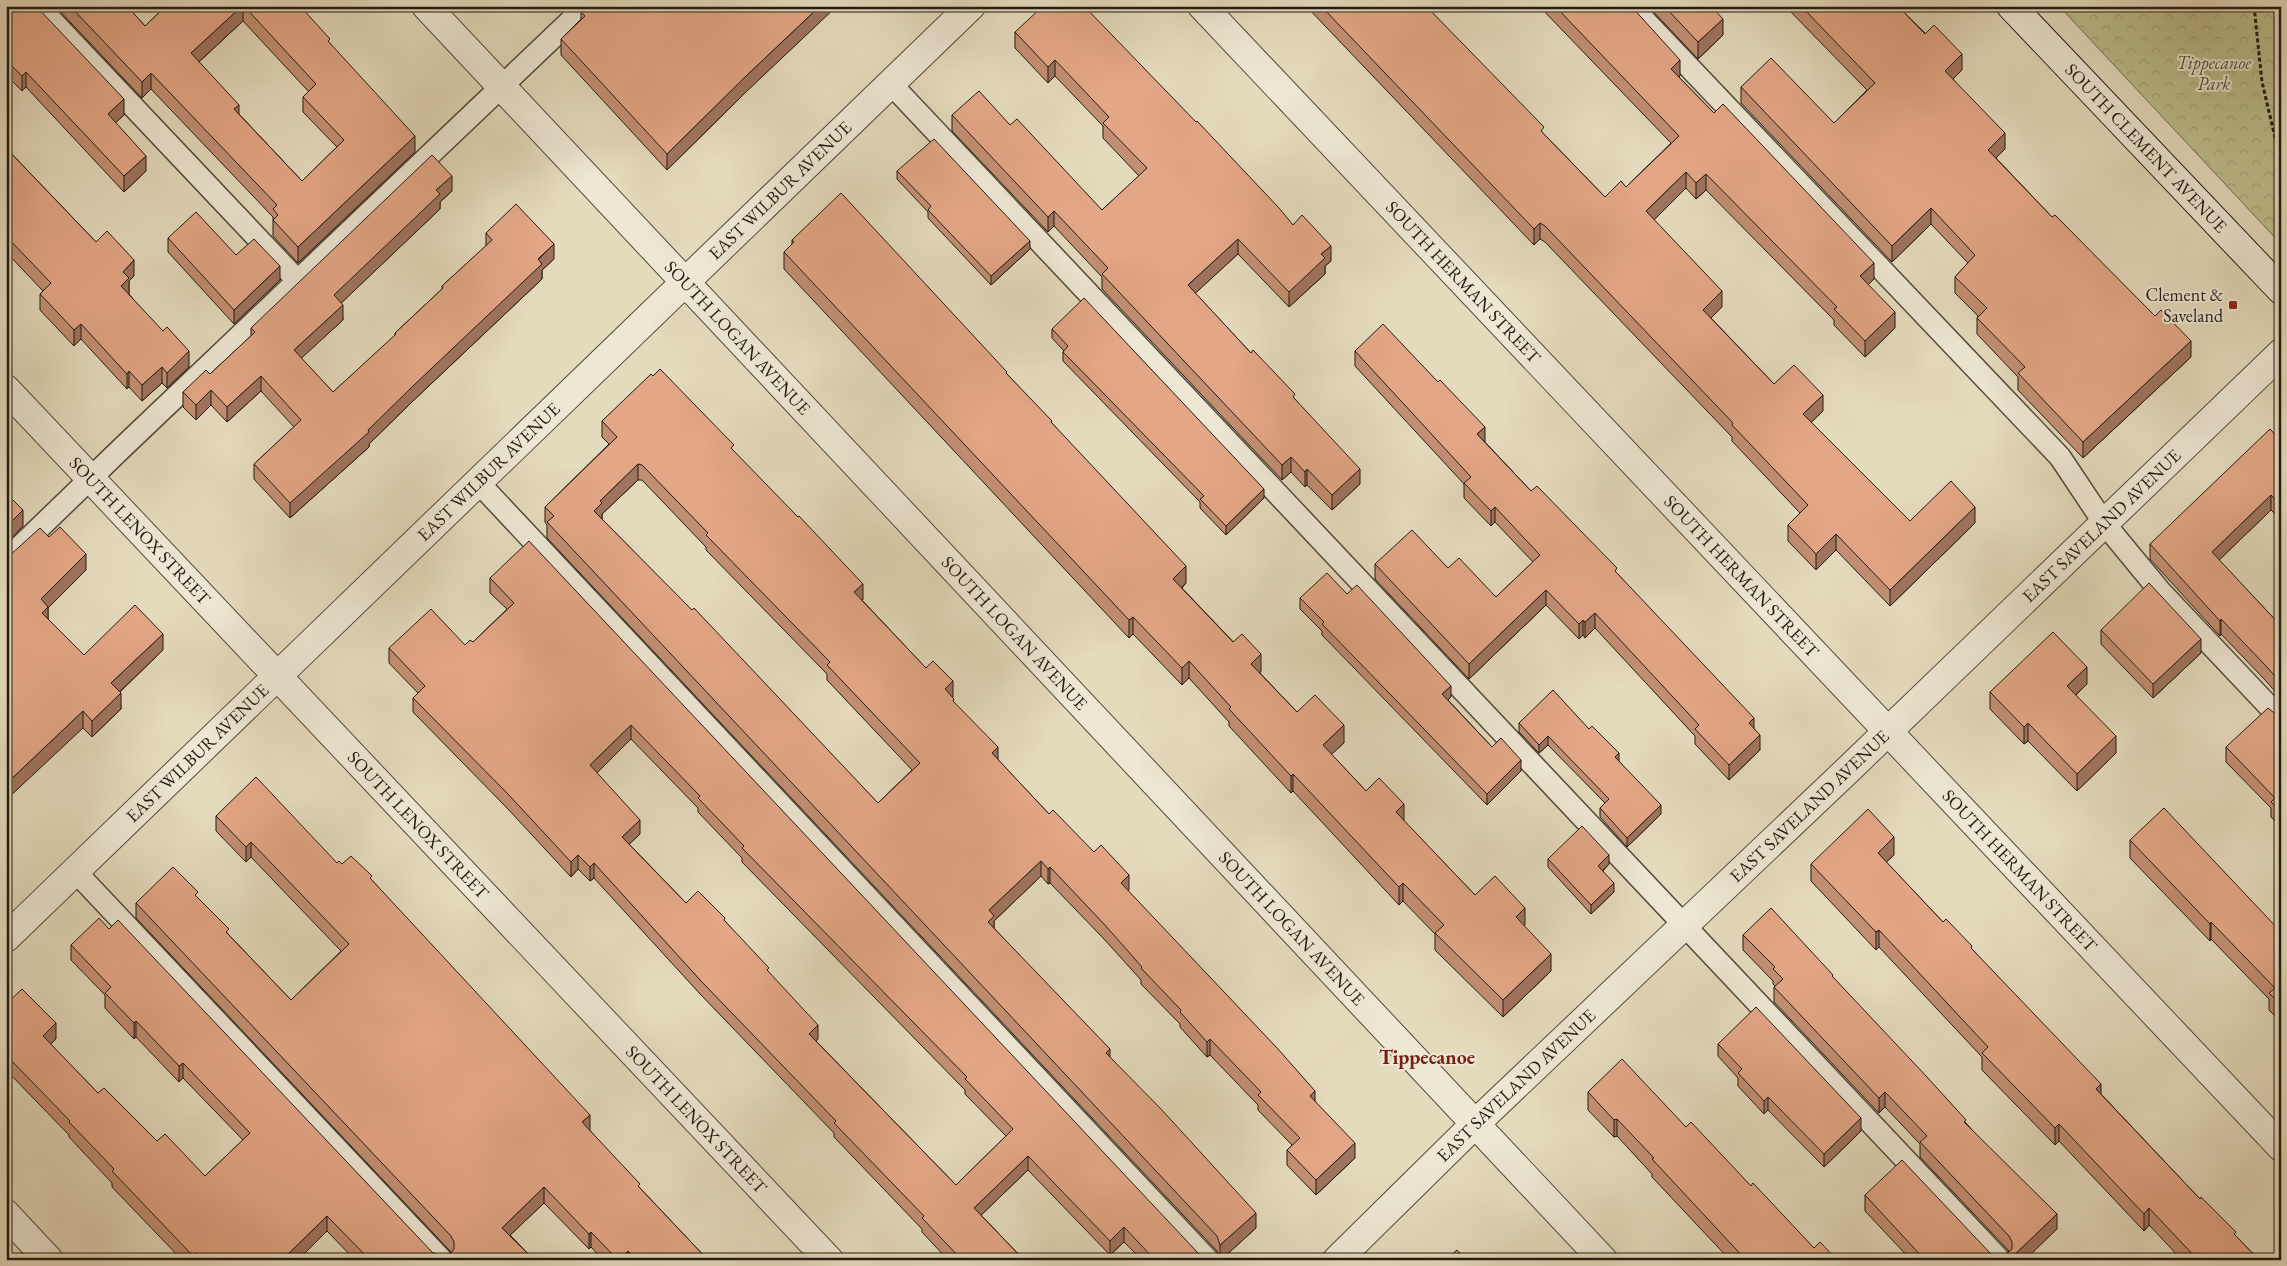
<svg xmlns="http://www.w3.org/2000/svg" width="2287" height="1266" viewBox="0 0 2287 1266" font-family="'EB Garamond',serif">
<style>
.forest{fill:url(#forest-crowns);stroke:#706c4f}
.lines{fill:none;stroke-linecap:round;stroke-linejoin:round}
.lane-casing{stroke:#534a3c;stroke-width:24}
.street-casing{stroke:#534a3c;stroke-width:30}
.secondary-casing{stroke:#231a12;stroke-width:30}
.path{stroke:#231a12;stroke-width:3;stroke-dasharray:4 2.5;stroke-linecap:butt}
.lane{stroke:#ede7d3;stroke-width:21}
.street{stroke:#ede7d3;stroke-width:28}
.secondary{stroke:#ede7d3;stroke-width:28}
.wall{fill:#c38f73;stroke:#231a12;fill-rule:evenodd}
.shaded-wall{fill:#9f745e;stroke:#231a12}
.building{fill:#e3a686;stroke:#231a12;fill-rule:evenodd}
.poi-dot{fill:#8f2418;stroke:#ede7d3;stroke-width:2}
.labels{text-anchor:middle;stroke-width:4;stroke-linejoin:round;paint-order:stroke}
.park-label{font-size:18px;font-style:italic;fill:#514b37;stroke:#ede7d3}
.street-label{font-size:18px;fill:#231a12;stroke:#ede7d3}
.poi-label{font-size:18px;fill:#231a12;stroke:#ede7d3;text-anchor:end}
.quarter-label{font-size:20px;font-weight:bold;fill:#7a1f14;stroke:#ede7d3}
</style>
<defs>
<pattern id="forest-crowns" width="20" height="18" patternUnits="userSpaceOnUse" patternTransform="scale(1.25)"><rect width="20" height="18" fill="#bcbd8c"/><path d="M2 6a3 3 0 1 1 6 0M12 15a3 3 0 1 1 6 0" fill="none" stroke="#a1a278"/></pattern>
</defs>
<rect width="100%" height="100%" fill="#e4dabc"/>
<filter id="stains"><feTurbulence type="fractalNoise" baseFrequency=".004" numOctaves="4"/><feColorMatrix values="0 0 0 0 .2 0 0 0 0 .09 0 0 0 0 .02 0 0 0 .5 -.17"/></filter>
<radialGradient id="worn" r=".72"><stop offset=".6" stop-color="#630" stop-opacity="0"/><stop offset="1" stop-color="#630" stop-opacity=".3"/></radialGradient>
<path class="forest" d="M 2059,6 L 2281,6 L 2281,244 Z"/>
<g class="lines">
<g class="lane-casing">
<path id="lane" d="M 38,6 L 298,281
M 1631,6 L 2060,457 L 2104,523 L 2160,591 L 2281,719
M 891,84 L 2000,1260
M 477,481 L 1208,1260
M 6,560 L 123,447 L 586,6
M 74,870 L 442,1260"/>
</g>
<g class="street-casing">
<g id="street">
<path id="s1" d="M 426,6 L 1603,1260"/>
<path id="s2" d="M 1202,6 L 2281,1147"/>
<path id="s3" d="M 6,389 L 829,1260"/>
<path id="s4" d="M 6,938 L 971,6"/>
<path d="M 6,1214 L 49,1260"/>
<path id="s5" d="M 1337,1260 L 1476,1123 L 1853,765 L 2281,353"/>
</g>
</g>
<g class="secondary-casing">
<g id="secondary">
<path id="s6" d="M 2011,6 L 2281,290"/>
</g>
</g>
<path class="path" d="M 2254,6 L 2262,82 L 2281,163"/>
<use href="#lane" class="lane"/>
<use href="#street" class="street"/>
<use href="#secondary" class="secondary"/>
</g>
<path class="wall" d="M 6,6 L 124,115 L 115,122 L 146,171 L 124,192 L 26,87 L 22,91 L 6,75 Z
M 55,6 L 127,6 L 145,26 L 166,6 L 300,6 L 330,44 L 415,152 L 298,263 L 273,236 L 273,217 L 151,89 L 142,98 ZM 243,21 L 309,92 L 303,97 L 303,112 L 337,147 L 302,181 L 239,114 L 199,62 Z
M 1306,6 L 1426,6 L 1544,134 L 1605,197 L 1626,187 L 1671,143 L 1539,6 L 1631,6 L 1680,76 L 1679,77 L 1874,279 L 1868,285 L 1895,328 L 1865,357 L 1834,325 L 1834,320 L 1706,190 L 1696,199 L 1686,188 L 1654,220 L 1722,307 L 1711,318 L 1774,384 L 1823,411 L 1811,422 L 1910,521 L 1975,523 L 1890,606 L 1836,550 L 1816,570 L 1788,541 L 1788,525 L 1800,513 L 1732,441 L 1732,437 L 1545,242 L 1540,239 L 1534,245 Z
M 1648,6 L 1711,6 L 1723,35 L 1698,59 Z
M 1785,6 L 1898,6 L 1962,70 L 1953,79 L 2005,149 L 1996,158 L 2052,217 L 2191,357 L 2083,458 L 2018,390 L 2018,377 L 1977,334 L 1977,318 L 1978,316 L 1955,293 L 1955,277 L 1968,263 L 1931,224 L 1892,262 L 1741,103 L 1741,87 L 1834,123 L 1867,90 Z
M 581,12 L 746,92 L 667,170 L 561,55 L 561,39 L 581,19 Z
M 1015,32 L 1293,225 L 1331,261 L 1325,266 L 1325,274 L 1289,307 L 1238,254 L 1195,293 L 1251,353 L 1295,399 L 1360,484 L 1332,510 L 1307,485 L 1305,487 L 1291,472 L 1282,480 L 1102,289 L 1102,277 L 1054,226 L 1048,232 L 952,131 L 952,115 L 1010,125 L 1102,210 L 1139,176 L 1103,138 L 1103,126 L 1055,76 L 1048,83 L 1015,48 Z
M 6,148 L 96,242 L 134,276 L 129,281 L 129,294 L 189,367 L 167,388 L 162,383 L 142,401 L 129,387 L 127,389 L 81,339 L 74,346 L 40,310 L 40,294 L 43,291 L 6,252 Z
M 897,171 L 1030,249 L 991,285 L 928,218 L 928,212 L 897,179 Z
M 452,191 L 440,202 L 440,209 L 341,303 L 343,320 L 301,358 L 333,392 L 395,336 L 395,333 L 442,289 L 442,286 L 486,246 L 486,233 L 554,259 L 542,270 L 542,279 L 414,400 L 369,444 L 369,447 L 290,518 L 254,479 L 254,464 L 294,427 L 261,391 L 227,422 L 211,405 L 196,420 L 183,407 L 183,392 L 210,374 L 251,336 L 251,328 Z
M 168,238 L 236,255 L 280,280 L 234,324 L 168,252 Z
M 792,240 L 1007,374 L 1052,423 L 1186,583 L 1182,588 L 1261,671 L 1260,673 L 1297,712 L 1344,743 L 1331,754 L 1366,791 L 1404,821 L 1475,895 L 1525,925 L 1524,926 L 1551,971 L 1503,1017 L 1435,950 L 1435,934 L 1403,901 L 1399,905 L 1293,791 L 1291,793 L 1229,726 L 1229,722 L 1189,678 L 1182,685 L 1133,634 L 1129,638 L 784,269 L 784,252 L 792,244 Z
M 1052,329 L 1264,498 L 1226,535 L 1200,508 L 1200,502 L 1063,361 L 1063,352 L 1064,351 L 1052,338 Z
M 1355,351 L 1485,442 L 1531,491 L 1617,573 L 1754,728 L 1760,750 L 1729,780 L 1695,744 L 1695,736 L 1595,628 L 1585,638 L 1583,635 L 1579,639 L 1546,605 L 1469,679 L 1375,579 L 1375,564 L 1448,568 L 1496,597 L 1533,562 L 1495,522 L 1491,526 L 1464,498 L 1464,484 L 1355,366 Z
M 653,376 L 734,452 L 863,600 L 862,600 L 953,697 L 952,697 L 954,703 L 998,760 L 1049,814 L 1129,890 L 1128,891 L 1315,1101 L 1355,1158 L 1316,1195 L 1287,1165 L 1287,1150 L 1292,1145 L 1258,1110 L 1258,1105 L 1210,1055 L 1207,1057 L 1180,1027 L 1180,1024 L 1141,984 L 1141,980 L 1104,939 L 1050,883 L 1048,884 L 1041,876 L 994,921 L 994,928 L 1110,1057 L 1256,1228 L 1221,1260 L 1220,1260 L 1217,1251 L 547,538 L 547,525 L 545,522 L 545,507 L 609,444 L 602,437 L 602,421 ZM 638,480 L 642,480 L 706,547 L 706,550 L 827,674 L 827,680 L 912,770 L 878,803 L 602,519 L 602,514 Z
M 2281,441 L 2281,520 L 2271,510 L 2219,560 L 2281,626 L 2281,698 L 2266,681 L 2221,634 L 2220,636 L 2150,559 L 2150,544 Z
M 49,537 L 86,570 L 48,608 L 48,619 L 84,655 L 163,650 L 120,692 L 121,709 L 92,737 L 83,728 L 9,556 Z
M 490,578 L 1199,1254 L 1208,1260 L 1142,1260 L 1124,1242 L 1110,1255 L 1028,1170 L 981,1215 L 1024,1260 L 948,1260 L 922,1232 L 922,1229 L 834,1137 L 834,1133 L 701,995 L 594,878 L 590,881 L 578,869 L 571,877 L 507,808 L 413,712 L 413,698 L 418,693 L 389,663 L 389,648 L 465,645 L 473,642 L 507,609 L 490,593 ZM 631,739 L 698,808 L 698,812 L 742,858 L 742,862 L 965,1090 L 965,1094 L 1006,1136 L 956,1185 L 816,1041 L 818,1039 L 769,973 L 725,921 L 686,903 L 629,844 L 640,834 L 596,773 Z
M 1347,594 L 1451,697 L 1448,700 L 1492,747 L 1521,771 L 1487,805 L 1322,635 L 1322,631 L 1300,609 L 1300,598 Z
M 2101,630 L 2201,653 L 2153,698 L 2101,644 Z
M 2087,684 L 2076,695 L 2116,753 L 2077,791 L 2028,741 L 2024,744 L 1990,709 L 1990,692 Z
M 2278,716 L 2281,716 L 2281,827 L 2271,817 L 2271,808 L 2226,762 L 2226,747 Z
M 1519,723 L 1619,761 L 1661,814 L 1627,847 L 1600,817 L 1600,808 L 1605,803 L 1548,745 L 1539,753 L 1519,732 Z
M 216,816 L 337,863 L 342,864 L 372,880 L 640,1188 L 708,1260 L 603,1260 L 591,1247 L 589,1249 L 544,1203 L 510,1235 L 534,1260 L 355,1260 L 327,1231 L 298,1260 L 182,1260 L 112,1187 L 112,1183 L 69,1137 L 69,1135 L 6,1070 L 6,1004 L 56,1039 L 50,1044 L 98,1093 L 157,1141 L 205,1176 L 243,1140 L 183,1078 L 179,1082 L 136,1037 L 134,1039 L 105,1008 L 105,995 L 71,960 L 71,945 L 433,1253 L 444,1257 L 450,1254 L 451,1252 L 136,918 L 136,903 L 198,898 L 229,935 L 291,1000 L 341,951 L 251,857 L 246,862 L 216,831 Z
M 2130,840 L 2281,932 L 2281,1022 L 2269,1010 L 2269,999 L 2211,939 L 2210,941 L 2130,858 Z
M 1894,855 L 1886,862 L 1943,922 L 1972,949 L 2101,1094 L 2200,1199 L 2259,1260 L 2182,1260 L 2149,1225 L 2144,1231 L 2059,1141 L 2055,1145 L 1982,1070 L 1982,1057 L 1879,947 L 1876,950 L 1811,881 L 1811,864 Z
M 1548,859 L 1609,864 L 1603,871 L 1614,892 L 1591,914 L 1548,867 Z
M 1743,935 L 1833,978 L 1966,1123 L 2057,1229 L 2009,1260 L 1911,1260 L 1865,1211 L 1865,1195 L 1997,1257 L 2003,1257 L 2009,1251 L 1920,1157 L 1920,1144 L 1885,1107 L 1879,1113 L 1774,1002 L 1774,987 L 1775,986 L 1773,984 L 1773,981 L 1743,950 Z
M 1718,1044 L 1861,1131 L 1824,1167 L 1768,1110 L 1764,1114 L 1738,1086 L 1738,1078 L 1718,1056 Z
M 1588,1092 L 1686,1127 L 1751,1186 L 1814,1248 L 1837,1260 L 1730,1260 L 1652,1177 L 1652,1174 L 1617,1136 L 1614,1137 L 1588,1110 Z"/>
<path class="shaded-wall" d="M 242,6 L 243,6 L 243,21 L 191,69 L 191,53 Z
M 820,6 L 837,6 L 746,92 L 667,170 L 667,154 L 746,76 Z
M 1723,19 L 1723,35 L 1698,59 L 1698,42 Z
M 1962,54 L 1962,70 L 1945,87 L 1945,71 Z
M 1055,60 L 1055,76 L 1048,83 L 1048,67 Z
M 1680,60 L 1680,76 L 1671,85 L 1671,69 Z
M 26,72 L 26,87 L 22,91 L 22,76 Z
M 151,73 L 151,89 L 142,98 L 142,82 Z
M 124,99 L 124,115 L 108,130 L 108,114 Z
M 239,105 L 239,120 L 234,109 Z
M 2005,133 L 2005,149 L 1988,166 L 1988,150 Z
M 415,136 L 415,152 L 298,263 L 298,247 Z
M 146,156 L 146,171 L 124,192 L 124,176 Z
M 1686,172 L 1686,188 L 1646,228 L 1646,211 Z
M 1706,174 L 1706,190 L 1696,199 L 1696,183 Z
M 452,176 L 452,191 L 440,202 L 440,209 L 334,310 L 334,295 L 436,190 Z
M 1931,208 L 1931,224 L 1892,262 L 1892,246 Z
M 1054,211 L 1054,226 L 1048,232 L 1048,217 Z
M 1540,223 L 1540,239 L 1534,245 L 1534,229 Z
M 1238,239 L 1238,254 L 1188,300 L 1188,285 Z
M 1030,241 L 1030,249 L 991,285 L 991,276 Z
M 554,244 L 554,259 L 542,270 L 542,279 L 414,400 L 369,444 L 369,447 L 290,518 L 290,503 Z
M 1331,246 L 1331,261 L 1325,266 L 1325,274 L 1289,307 L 1289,292 L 1321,254 Z
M 134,260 L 134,276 L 129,281 L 129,294 L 121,302 L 121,286 L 123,272 Z
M 1874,263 L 1874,279 L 1860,293 L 1860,276 Z
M 280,266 L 280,280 L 234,324 L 234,310 Z
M 1722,291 L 1722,307 L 1703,326 L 1703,310 Z
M 343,305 L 343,320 L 294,365 L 294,350 Z
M 1895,312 L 1895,328 L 1865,357 L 1865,341 Z
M 81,324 L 81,339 L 74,346 L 74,330 Z
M 2191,341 L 2191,357 L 2083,458 L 2083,442 Z
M 189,351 L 189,367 L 167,388 L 167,373 Z
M 162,367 L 162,383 L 142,401 L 142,385 Z
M 129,371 L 129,387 L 127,389 L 127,374 Z
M 261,376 L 261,391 L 227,422 L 227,407 Z
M 211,390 L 211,405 L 196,420 L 196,405 Z
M 1823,395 L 1823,411 L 1803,430 L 1803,414 Z
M 1485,427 L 1485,442 L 1477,434 Z
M 1291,457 L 1291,472 L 1282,480 L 1282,465 Z
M 638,464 L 638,480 L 602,514 L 602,519 L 594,511 L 600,501 Z
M 1307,469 L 1307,485 L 1305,487 L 1305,472 Z
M 1360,469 L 1360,484 L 1332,510 L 1332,495 Z
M 1264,489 L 1264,498 L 1226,535 L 1226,526 Z
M 2271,495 L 2271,510 L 2212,567 L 2212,552 Z
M 1495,507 L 1495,522 L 1491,526 L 1491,511 Z
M 1975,507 L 1975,523 L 1890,606 L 1890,590 Z
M 23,510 L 23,526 L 6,544 L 6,527 Z
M 1836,534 L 1836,550 L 1816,570 L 1816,554 Z
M 86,554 L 86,570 L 48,608 L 48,623 L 42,629 L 41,599 Z
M 1186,566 L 1186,583 L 1173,596 L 1173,579 Z
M 863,584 L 863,600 L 854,608 L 854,592 Z
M 1546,590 L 1546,605 L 1469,679 L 1469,664 Z
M 1595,613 L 1595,628 L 1585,638 L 1585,622 Z
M 1133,617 L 1133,634 L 1129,638 L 1129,620 Z
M 2221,619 L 2221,634 L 2220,636 L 2220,621 Z
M 1583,620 L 1583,635 L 1579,639 L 1579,624 Z
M 163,634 L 163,650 L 111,700 L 111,683 Z
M 2201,639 L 2201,653 L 2153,698 L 2153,684 Z
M 1261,654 L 1261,671 L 1251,681 L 1251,664 Z
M 1189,661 L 1189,678 L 1182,685 L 1182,668 Z
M 2087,667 L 2087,684 L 2067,703 L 2067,686 Z
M 953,681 L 953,697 L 945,705 L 945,689 Z
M 1451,686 L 1451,697 L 1442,705 L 1442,694 Z
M 121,693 L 121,709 L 92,737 L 92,721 Z
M 83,711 L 83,728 L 6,800 L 6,784 Z
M 1754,718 L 1754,734 L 1749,723 Z
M 2028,723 L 2028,741 L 2024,744 L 2024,727 Z
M 631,725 L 631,739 L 590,780 L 590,765 Z
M 1344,725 L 1344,743 L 1323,762 L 1323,745 Z
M 1760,735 L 1760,750 L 1729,780 L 1729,765 Z
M 1548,736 L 1548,745 L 1539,753 L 1539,745 Z
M 2116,736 L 2116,753 L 2077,791 L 2077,774 Z
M 2281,746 L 2281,761 L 2277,750 Z
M 998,747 L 998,763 L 992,753 Z
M 1619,753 L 1619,762 L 1615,757 Z
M 1521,760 L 1521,771 L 1487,805 L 1487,794 Z
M 1293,774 L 1293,791 L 1291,793 L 1291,776 Z
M 1404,804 L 1404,821 L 1396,812 Z
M 1661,805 L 1661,814 L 1627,847 L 1627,838 Z
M 640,820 L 640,834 L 622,851 L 622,837 Z
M 1894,837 L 1894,855 L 1878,870 L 1878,853 Z
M 251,842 L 251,857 L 246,862 L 246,847 Z
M 578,855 L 578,869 L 571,877 L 571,862 Z
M 1609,855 L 1609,864 L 1598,875 L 1598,866 Z
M 1041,861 L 1041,876 L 994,921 L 994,931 L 988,922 L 989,910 Z
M 594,863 L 594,878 L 590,881 L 590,867 Z
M 1050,867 L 1050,883 L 1048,884 L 1048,869 Z
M 1129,875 L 1129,890 L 1121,898 L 1121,883 Z
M 1403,883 L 1403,901 L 1399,905 L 1399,887 Z
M 1614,883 L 1614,892 L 1591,914 L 1591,905 Z
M 1525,908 L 1525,925 L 1516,934 L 1516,917 Z
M 2211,922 L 2211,939 L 2210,941 L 2210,924 Z
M 1879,930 L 1879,947 L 1876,950 L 1876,932 Z
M 1551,954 L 1551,971 L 1503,1017 L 1503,1000 Z
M 136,1021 L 136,1037 L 134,1039 L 134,1023 Z
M 56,1023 L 56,1039 L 43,1052 L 43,1036 Z
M 818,1025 L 818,1039 L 809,1048 L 809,1034 Z
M 1210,1039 L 1210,1055 L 1207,1057 L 1207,1042 Z
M 1110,1049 L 1110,1065 L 1106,1053 Z
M 183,1063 L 183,1078 L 179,1082 L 179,1066 Z
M 2101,1084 L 2101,1101 L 2096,1089 Z
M 1315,1091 L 1315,1107 L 1310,1096 Z
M 1885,1092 L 1885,1107 L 1879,1113 L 1879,1098 Z
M 1768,1097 L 1768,1110 L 1764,1114 L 1764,1101 Z
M 590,1115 L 590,1130 L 582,1138 L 582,1122 Z
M 1861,1118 L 1861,1131 L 1824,1167 L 1824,1154 Z
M 1617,1119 L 1617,1136 L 1614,1137 L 1614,1120 Z
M 2059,1124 L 2059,1141 L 2055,1145 L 2055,1128 Z
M 1355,1143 L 1355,1158 L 1316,1195 L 1316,1180 Z
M 1028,1156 L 1028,1170 L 974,1222 L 974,1208 Z
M 544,1187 L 544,1203 L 502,1243 L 502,1228 Z
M 2149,1208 L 2149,1225 L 2144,1231 L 2144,1214 Z
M 1256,1213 L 1256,1228 L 1221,1260 L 1220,1260 L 1220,1245 Z
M 2057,1214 L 2057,1229 L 2025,1260 L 2009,1260 Z
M 327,1216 L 327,1231 L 298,1260 L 282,1260 Z
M 1124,1227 L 1124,1242 L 1110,1255 L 1110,1241 Z
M 591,1232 L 591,1247 L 589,1249 L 589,1234 Z
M 628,1251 L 628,1260 L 619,1260 Z
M 196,1253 L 196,1260 L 193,1260 L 193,1256 Z"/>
<path class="building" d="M 6,6 L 36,6 L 124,99 L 108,114 L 146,156 L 124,176 L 26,72 L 22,76 L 6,60 Z
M 70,6 L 127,6 L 145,26 L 166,6 L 242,6 L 191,53 L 239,105 L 234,109 L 302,181 L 344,140 L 303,97 L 316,84 L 244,6 L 300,6 L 330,39 L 328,41 L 415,136 L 298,247 L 273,220 L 278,215 L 273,209 L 277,205 L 151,73 L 142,82 Z
M 586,6 L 759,6 L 760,7 L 761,6 L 820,6 L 746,76 L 667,154 L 561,39 L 585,16 L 581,12 Z
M 1043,6 L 1084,6 L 1196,122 L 1197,121 L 1279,208 L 1293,225 L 1302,215 L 1331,246 L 1321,254 L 1325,258 L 1289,292 L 1238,239 L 1188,285 L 1251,353 L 1253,350 L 1295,394 L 1293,397 L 1360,469 L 1332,495 L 1307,469 L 1305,472 L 1291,457 L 1282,465 L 1102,274 L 1108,268 L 1054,211 L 1048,217 L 952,115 L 979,91 L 1010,125 L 1017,119 L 1102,210 L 1147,168 L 1103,123 L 1109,117 L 1055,60 L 1048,67 L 1015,32 Z
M 1321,6 L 1426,6 L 1544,127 L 1541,131 L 1605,197 L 1621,181 L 1626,187 L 1679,136 L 1555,6 L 1631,6 L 1680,60 L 1671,69 L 1714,113 L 1723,104 L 1874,263 L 1860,276 L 1895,312 L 1865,341 L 1834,309 L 1837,307 L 1706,174 L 1696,183 L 1686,172 L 1646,211 L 1722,291 L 1703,310 L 1774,384 L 1794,365 L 1823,395 L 1803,414 L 1910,521 L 1951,481 L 1975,507 L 1890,590 L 1836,534 L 1816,554 L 1788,525 L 1808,505 L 1732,425 L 1733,423 L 1545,226 L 1540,223 L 1534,229 Z
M 1664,6 L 1711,6 L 1723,19 L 1698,42 Z
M 1801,6 L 1898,6 L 1925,34 L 1934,25 L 1962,54 L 1945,71 L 2005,133 L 1988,150 L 2052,217 L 2055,215 L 2155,316 L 2161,310 L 2191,341 L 2083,442 L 2018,373 L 2025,367 L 1977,318 L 1987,308 L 1955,277 L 1975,255 L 1931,208 L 1892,246 L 1741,87 L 1771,58 L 1834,123 L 1875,83 Z
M 934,139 L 1030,241 L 991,276 L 928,210 L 931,206 L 897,171 Z
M 6,148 L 96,242 L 107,231 L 134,260 L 123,272 L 129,278 L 121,286 L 163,331 L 167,327 L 189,351 L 167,373 L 162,367 L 142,385 L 129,371 L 127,374 L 81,324 L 74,330 L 40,294 L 51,283 L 6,236 Z
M 432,155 L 452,176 L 436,190 L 440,194 L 334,295 L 343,305 L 294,350 L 333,392 L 396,334 L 395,333 L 443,288 L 442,286 L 492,240 L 486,233 L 516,204 L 554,244 L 538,259 L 542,264 L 414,385 L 368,430 L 369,432 L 290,503 L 254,464 L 301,420 L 261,376 L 227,407 L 211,390 L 196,405 L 183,392 L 206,370 L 210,374 L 255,332 L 251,328 Z
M 841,193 L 1007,372 L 1006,373 L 1052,421 L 1051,422 L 1186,566 L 1173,579 L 1233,642 L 1242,634 L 1261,654 L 1251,664 L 1297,712 L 1315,695 L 1344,725 L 1323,745 L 1366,791 L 1379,778 L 1404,804 L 1396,812 L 1475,895 L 1495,876 L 1525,908 L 1516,917 L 1551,954 L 1503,1000 L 1435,933 L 1444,925 L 1403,883 L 1399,887 L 1293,774 L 1291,776 L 1229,709 L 1231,707 L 1189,661 L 1182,668 L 1133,617 L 1129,620 L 784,252 L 794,242 L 792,240 Z
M 196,212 L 236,255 L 254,239 L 280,266 L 234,310 L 168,238 Z
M 1084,298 L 1264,489 L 1226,526 L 1200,499 L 1204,496 L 1063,352 L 1068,346 L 1052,329 Z
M 1383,324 L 1438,382 L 1440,380 L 1485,427 L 1477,434 L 1531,491 L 1537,486 L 1617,568 L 1615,571 L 1754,718 L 1749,723 L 1760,735 L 1729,765 L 1695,729 L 1699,725 L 1595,613 L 1585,622 L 1583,620 L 1579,624 L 1546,590 L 1469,664 L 1375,564 L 1412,530 L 1448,568 L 1459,558 L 1496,597 L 1540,555 L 1495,507 L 1491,511 L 1464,483 L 1471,477 L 1355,351 Z
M 660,369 L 734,445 L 731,448 L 798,517 L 799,516 L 863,584 L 854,592 L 926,668 L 933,661 L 953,681 L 945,689 L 954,699 L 953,701 L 998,747 L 992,753 L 1049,814 L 1053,810 L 1094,852 L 1101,845 L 1129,875 L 1121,883 L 1278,1049 L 1315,1091 L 1310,1096 L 1355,1143 L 1316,1180 L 1287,1150 L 1300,1138 L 1258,1095 L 1261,1092 L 1210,1039 L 1207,1042 L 1180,1012 L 1181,1010 L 1141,968 L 1142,967 L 1104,924 L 1050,867 L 1048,869 L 1041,861 L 989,910 L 994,916 L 988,922 L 1110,1049 L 1106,1053 L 1161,1109 L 1256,1213 L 1220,1245 L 1217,1236 L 547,522 L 554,516 L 545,507 L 617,437 L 602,421 L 651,374 L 653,376 ZM 638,464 L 642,465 L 708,533 L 706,535 L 830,662 L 827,665 L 920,763 L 878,803 L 694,608 L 692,610 L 594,511 L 602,503 L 600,501 Z
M 2270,429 L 2281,441 L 2281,506 L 2271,495 L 2212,552 L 2281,626 L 2281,683 L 2266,666 L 2221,619 L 2220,621 L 2150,544 Z
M 6,493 L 23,510 L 6,527 Z
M 60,527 L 86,554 L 41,599 L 48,607 L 42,613 L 84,655 L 135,605 L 163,634 L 111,683 L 121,693 L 92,721 L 83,711 L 6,784 L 6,556 L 9,556 L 40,528 L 49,537 Z
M 529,541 L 1199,1254 L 1208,1258 L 1207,1260 L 1155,1260 L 1124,1227 L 1110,1241 L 1028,1156 L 974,1208 L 1024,1260 L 962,1260 L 922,1218 L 924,1216 L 834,1123 L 836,1121 L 701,981 L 594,863 L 590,867 L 578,855 L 571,862 L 507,793 L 413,698 L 425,686 L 389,648 L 431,609 L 465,645 L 470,640 L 473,642 L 514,603 L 490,578 ZM 631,725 L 700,796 L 698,798 L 744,846 L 742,848 L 967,1077 L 965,1079 L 1013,1129 L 956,1185 L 809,1034 L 818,1025 L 767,970 L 769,968 L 724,920 L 725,918 L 698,891 L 686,903 L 622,837 L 640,820 L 590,765 Z
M 1327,573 L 1347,594 L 1357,585 L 1451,686 L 1442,694 L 1492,747 L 1501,738 L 1521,760 L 1487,794 L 1322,624 L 1324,622 L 1300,598 Z
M 2149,583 L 2201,639 L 2153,684 L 2101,630 Z
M 2053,632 L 2087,667 L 2067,686 L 2116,736 L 2077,774 L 2028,723 L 2024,727 L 1990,692 Z
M 1553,690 L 1589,729 L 1592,726 L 1619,753 L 1615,757 L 1661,805 L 1627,838 L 1600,808 L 1609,799 L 1548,736 L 1539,745 L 1519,723 Z
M 2268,708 L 2278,716 L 2281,716 L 2281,746 L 2277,750 L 2281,754 L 2281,812 L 2271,802 L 2275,798 L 2226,747 Z
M 256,777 L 337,863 L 339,861 L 342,864 L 351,856 L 372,876 L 370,878 L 590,1115 L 582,1122 L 640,1184 L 638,1186 L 708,1260 L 636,1260 L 628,1251 L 619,1260 L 618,1260 L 591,1232 L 589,1234 L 544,1187 L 502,1228 L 534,1260 L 370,1260 L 327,1216 L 282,1260 L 203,1260 L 196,1253 L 193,1256 L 112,1171 L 114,1169 L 69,1122 L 70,1121 L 6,1055 L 6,1004 L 22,989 L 56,1023 L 43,1036 L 98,1093 L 104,1088 L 157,1141 L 165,1134 L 205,1176 L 250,1133 L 183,1063 L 179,1066 L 136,1021 L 134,1023 L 105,993 L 111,987 L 71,945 L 99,918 L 109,929 L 118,920 L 433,1253 L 444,1257 L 450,1254 L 454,1249 L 454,1242 L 451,1236 L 136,903 L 173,867 L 198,892 L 195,895 L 229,929 L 226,932 L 291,1000 L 349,944 L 251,842 L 246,847 L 216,816 Z
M 2164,808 L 2281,932 L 2281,1005 L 2269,993 L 2275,988 L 2211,922 L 2210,924 L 2130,840 Z
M 1868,809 L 1894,837 L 1878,853 L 1943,922 L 1946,919 L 1972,946 L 1971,948 L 2101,1084 L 2096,1089 L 2200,1199 L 2201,1197 L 2236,1232 L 2234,1234 L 2259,1260 L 2198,1260 L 2149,1208 L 2144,1214 L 2059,1124 L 2055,1128 L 1982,1053 L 1988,1047 L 1879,930 L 1876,932 L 1811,864 Z
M 1582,826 L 1609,855 L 1598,866 L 1614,883 L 1591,905 L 1548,859 Z
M 1771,908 L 1833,975 L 1832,976 L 1927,1077 L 1966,1120 L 1964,1122 L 2057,1214 L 2009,1260 L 1929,1260 L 1927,1258 L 1925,1260 L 1865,1195 L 1902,1160 L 1991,1254 L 1997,1257 L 2003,1257 L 2012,1249 L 2012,1242 L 2009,1236 L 1920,1142 L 1927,1136 L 1885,1092 L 1879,1098 L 1774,987 L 1783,979 L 1773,969 L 1775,967 L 1743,935 Z
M 1756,1007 L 1861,1118 L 1824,1154 L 1768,1097 L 1764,1101 L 1738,1073 L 1742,1069 L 1718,1044 Z
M 1622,1059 L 1686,1127 L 1691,1122 L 1751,1186 L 1753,1183 L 1814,1248 L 1820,1242 L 1837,1260 L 1746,1260 L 1652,1159 L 1654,1158 L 1617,1119 L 1614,1120 L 1588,1092 Z
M 1457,1250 L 1466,1260 L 1446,1260 Z
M 1067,1256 L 1071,1260 L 1062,1260 Z"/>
<rect class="poi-dot" x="2228" y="300" width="10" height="10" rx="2.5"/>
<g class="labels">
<g class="park-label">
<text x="2214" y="69">Tippecanoe<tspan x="2214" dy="21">Park</tspan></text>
</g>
<g class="street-label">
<text dy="6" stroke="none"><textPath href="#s6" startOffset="196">SOUTH CLEMENT AVENUE</textPath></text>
<text dy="6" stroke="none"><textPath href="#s4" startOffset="1076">EAST WILBUR AVENUE</textPath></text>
<text dy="6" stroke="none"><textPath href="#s2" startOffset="380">SOUTH HERMAN STREET</textPath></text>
<text dy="6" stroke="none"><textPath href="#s1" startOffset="455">SOUTH LOGAN AVENUE</textPath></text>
<text dy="6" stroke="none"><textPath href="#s4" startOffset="671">EAST WILBUR AVENUE</textPath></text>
<text dy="6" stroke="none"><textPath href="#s5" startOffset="1060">EAST SAVELAND AVENUE</textPath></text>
<text dy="6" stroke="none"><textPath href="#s3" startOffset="195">SOUTH LENOX STREET</textPath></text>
<text dy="6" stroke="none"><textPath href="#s2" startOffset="785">SOUTH HERMAN STREET</textPath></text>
<text dy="6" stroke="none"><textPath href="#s1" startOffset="860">SOUTH LOGAN AVENUE</textPath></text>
<text dy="6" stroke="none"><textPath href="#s4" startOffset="266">EAST WILBUR AVENUE</textPath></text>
<text dy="6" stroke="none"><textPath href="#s5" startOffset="655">EAST SAVELAND AVENUE</textPath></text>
<text dy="6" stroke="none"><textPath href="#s3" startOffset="600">SOUTH LENOX STREET</textPath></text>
<text dy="6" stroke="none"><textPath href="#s2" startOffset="1190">SOUTH HERMAN STREET</textPath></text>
<text dy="6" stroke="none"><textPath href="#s1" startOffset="1265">SOUTH LOGAN AVENUE</textPath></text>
<text dy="6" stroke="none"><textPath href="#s5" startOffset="250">EAST SAVELAND AVENUE</textPath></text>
<text dy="6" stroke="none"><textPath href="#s3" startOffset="1005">SOUTH LENOX STREET</textPath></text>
</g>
<g class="poi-label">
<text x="2223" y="301">Clement &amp;<tspan x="2223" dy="21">Saveland</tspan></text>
</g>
<g class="quarter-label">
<text x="1427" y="1064">Tippecanoe</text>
</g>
</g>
<rect width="2287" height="1266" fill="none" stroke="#e4dabc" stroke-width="25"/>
<rect x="8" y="8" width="2272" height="1251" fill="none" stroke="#231a12" stroke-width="2.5"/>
<rect x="12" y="12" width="2262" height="1241" fill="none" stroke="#231a12"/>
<rect width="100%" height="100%" filter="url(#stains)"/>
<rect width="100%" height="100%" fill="url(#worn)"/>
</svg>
